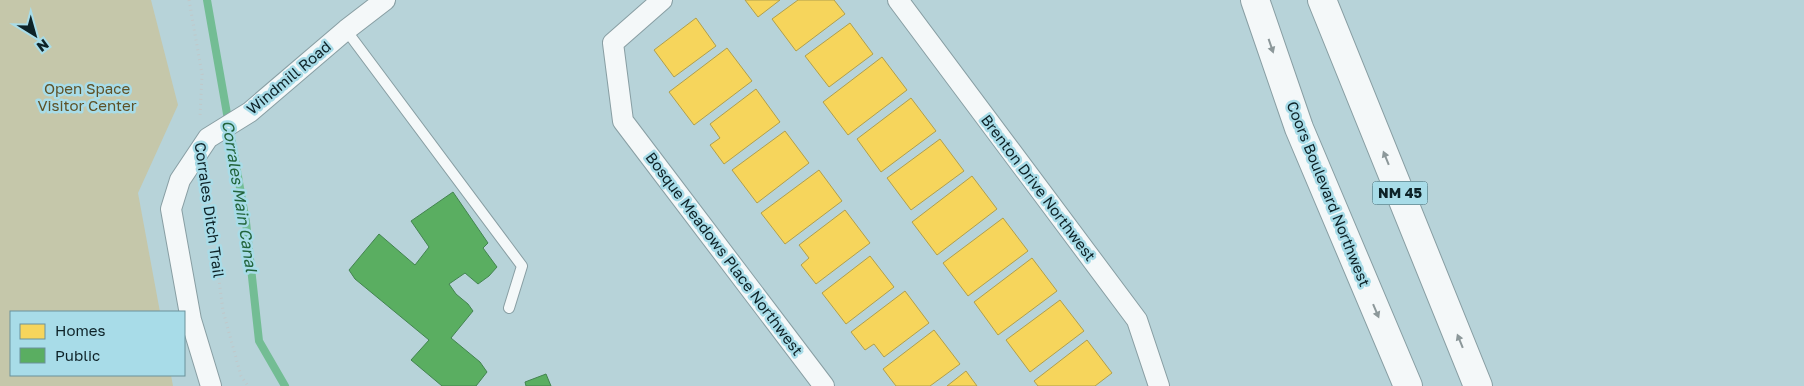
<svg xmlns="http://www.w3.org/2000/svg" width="1804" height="386" viewBox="0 0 1804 386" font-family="'Golos Text',sans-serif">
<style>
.green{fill:#c5c7aa}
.homes{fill:#f6d55c;stroke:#b09f4c}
.public{fill:#5aae61;stroke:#438450}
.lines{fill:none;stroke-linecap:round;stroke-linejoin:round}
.stream{stroke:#73bd94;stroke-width:8}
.service-casing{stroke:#889ea3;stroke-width:12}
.minor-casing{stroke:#889ea3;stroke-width:22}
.primary-casing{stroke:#889ea3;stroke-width:30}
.path{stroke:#c0c8ca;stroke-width:3;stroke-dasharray:1 4;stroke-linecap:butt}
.service{stroke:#f4f8f9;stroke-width:10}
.minor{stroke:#f4f8f9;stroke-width:20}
.primary{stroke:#f4f8f9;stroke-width:28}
.oneway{fill:#8c989a}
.labels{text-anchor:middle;stroke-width:5;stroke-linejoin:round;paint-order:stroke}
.shield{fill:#a8dce8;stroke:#3c5a61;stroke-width:1}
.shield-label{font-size:14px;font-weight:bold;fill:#0d2227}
.street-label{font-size:15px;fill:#0d2227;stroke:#a8dce8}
.park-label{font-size:15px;fill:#5e5127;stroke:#a8dce8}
.water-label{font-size:16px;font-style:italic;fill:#22643b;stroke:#a8dce8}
</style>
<rect width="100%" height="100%" fill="#b7d3d9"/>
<path class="green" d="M 0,0 L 151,0 L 178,105 L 138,193 L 160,312 L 11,312 L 11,375 L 171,375 L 173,386 L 0,386 Z"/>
<path class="homes" d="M 745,0 L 780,0 L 758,17 Z
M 798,0 L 834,0 L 845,14 L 796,51 L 772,19 Z
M 696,18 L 716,46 L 674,77 L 654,50 Z
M 850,23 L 873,54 L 829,87 L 805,56 Z
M 727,48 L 752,81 L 694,125 L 669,92 Z
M 882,57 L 907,90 L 848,135 L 823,102 Z
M 756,89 L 780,122 L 724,164 L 710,145 L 720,138 L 710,124 Z
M 911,98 L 936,131 L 881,172 L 857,139 Z
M 785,131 L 809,163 L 757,203 L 732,170 Z
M 940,139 L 964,171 L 911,210 L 887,178 Z
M 819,170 L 842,201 L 785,244 L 761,213 Z
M 972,176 L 997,209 L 937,255 L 912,222 Z
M 845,210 L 870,243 L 816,284 L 801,265 L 809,258 L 799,245 Z
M 1003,218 L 1028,251 L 968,296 L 943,263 Z
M 870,256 L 894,287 L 846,324 L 822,293 Z
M 1032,258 L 1057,291 L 998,335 L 974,302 Z
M 905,291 L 929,323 L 884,357 L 874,344 L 865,350 L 851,332 Z
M 1060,300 L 1084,331 L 1030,372 L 1006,340 Z
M 934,330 L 960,364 L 930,386 L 896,386 L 883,369 Z
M 1087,340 L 1112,373 L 1095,386 L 1038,386 L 1034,381 Z
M 966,371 L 977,386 L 947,386 Z"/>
<path class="public" d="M 453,192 L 488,243 L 483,248 L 497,267 L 489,276 L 478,284 L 465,273 L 449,284 L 456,294 L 468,304 L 473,311 L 451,338 L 480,362 L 487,372 L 476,386 L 442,386 L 411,360 L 429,340 L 355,279 L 349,270 L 379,234 L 415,265 L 429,247 L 411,221 Z
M 546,374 L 551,386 L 526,386 L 525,382 Z"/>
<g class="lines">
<path class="stream" d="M 207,0 L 246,222 L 259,341 L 285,386"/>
<g class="service-casing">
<path id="service" d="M 346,30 L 522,266 L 509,308"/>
</g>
<g class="minor-casing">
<path id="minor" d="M 662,0 L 613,43 L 623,121 L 824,386
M 898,0 L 1137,320 L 1159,386
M 211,386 L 191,320 L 171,209 L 180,180 L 208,138 L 250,112 L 346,30 L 385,0"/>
</g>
<g class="primary-casing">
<path id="primary" d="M 1255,0 L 1299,128 L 1408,386
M 1322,0 L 1478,386"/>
</g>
<path class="path" d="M 189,0 L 202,74 L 200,118
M 205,184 L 210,209 L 223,311 L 241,376 L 248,386"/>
<use href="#service" class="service"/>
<use href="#minor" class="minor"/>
<use href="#primary" class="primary"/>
</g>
<defs><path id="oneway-solid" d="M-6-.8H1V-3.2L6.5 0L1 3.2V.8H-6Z" transform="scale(1.25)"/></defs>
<g class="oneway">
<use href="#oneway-solid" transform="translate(1271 46) rotate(71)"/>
<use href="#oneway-solid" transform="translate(1386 158) rotate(-112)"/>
<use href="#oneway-solid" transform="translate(1376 311) rotate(67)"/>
<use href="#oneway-solid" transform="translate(1460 341) rotate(-112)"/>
</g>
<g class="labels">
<rect class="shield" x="1372.5" y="181.5" width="55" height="23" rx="4"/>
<g class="shield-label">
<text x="1400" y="198">NM 45</text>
</g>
<g class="street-label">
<text transform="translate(289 78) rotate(-40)" y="5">Windmill Road</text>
<text transform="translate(1038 188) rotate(53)" y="5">Brenton Drive Northwest</text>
<text transform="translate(1328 194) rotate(68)" y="5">Coors Boulevard Northwest</text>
<text transform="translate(209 210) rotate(82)" y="5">Corrales Ditch Trail</text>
<text transform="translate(724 254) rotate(53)" y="5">Bosque Meadows Place Northwest</text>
</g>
<g class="park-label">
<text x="87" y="94">Open Space<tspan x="87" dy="17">Visitor Center</tspan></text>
</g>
<g class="water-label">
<text transform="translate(240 196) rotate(81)" y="6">Corrales Main Canal</text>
</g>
</g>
<rect x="10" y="311" width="175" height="65" fill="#a8dce8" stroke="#6a929b"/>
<rect x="20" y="324" width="25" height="15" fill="#f6d55c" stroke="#6a929b"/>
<text x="55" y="336" font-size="15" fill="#0d2227">Homes</text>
<rect x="20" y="348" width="25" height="15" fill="#5aae61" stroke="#6a929b"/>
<text x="55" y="361" font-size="15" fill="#0d2227">Public</text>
<g transform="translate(35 35) rotate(143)" stroke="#a8dce8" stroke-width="4" paint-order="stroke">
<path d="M0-4L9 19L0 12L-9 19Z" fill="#0d2227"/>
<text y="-8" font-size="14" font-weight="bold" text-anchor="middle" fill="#0d2227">N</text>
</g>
</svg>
